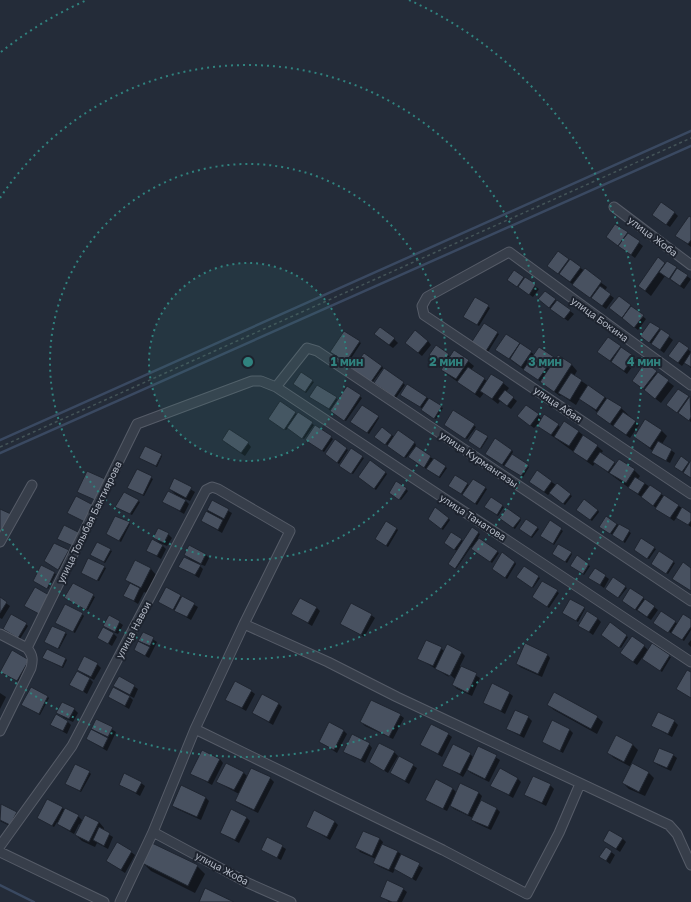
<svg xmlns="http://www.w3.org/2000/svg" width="691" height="902" viewBox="0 0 691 902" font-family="'Golos Text',sans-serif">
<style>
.shadow{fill:#0007}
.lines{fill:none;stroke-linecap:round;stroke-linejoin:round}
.stream{stroke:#3a4961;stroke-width:2.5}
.building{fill:#485160;stroke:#1f2530}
.minor-casing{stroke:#565c68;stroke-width:11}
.path{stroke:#445458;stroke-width:1.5;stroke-dasharray:3 3;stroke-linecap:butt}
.minor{stroke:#373e4a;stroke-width:9}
.ring{fill:none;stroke:#30837f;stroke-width:2;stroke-dasharray:2 4}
.labels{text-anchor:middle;stroke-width:4;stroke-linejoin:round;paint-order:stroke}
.street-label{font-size:10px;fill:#b3b9c5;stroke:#1d232e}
.centre{fill:#30837f;stroke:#1d232e;stroke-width:2}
.ring-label{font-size:12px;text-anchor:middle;font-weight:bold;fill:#30837f;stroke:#1d232e;stroke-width:4;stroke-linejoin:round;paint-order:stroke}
</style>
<rect width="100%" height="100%" fill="#242c39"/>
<path class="shadow" d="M 675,213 L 678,216 L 670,227 L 656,218 Z
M 691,218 L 691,247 L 676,235 Z
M 616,225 L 643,246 L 635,258 L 607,237 Z
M 568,259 L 607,287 L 605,291 L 614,298 L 606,309 L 552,269 Z
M 667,262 L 691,279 L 684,289 L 665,276 L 651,296 L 639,286 Z
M 514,271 L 539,289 L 533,297 L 508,280 Z
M 619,297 L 646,319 L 638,330 L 610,308 Z
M 476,298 L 490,308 L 479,326 L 465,318 Z
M 555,300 L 574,314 L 568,321 L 543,303 Z
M 659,329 L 673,340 L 664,353 L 641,336 Z
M 345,332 L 361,343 L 348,363 L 333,353 Z
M 497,333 L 499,334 L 488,352 L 474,344 Z
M 379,338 L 394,339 L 398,343 L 393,348 Z
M 428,341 L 431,345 L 422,356 L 410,346 Z
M 680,342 L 691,352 L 691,368 L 685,362 L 682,366 L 673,359 Z
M 519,344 L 535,355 L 553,358 L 556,361 L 559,356 L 572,365 L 577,371 L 574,376 L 621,408 L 639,425 L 630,438 L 603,419 L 598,413 L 580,398 L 576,405 L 561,395 L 560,396 L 497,350 Z
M 436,346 L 451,357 L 468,361 L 474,366 L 471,370 L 487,381 L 503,383 L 509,388 L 506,392 L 517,401 L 511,409 L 500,401 L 498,404 L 484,393 L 480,398 L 448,375 L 443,370 L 445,366 L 434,358 Z
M 620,347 L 637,360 L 627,374 L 598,352 Z
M 645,364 L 674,386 L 661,403 L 633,381 Z
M 382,366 L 383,368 L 372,383 L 355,370 Z
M 312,381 L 314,382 L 306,393 L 296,385 Z
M 403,383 L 405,385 L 396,398 L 377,384 Z
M 348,387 L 362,398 L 346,421 L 312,398 L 336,398 L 338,400 Z
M 403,396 L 426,397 L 443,408 L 436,419 L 424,412 L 423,409 Z
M 688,397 L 691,399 L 691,422 L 667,405 Z
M 454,412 L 476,427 L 467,439 L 447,426 Z
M 295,413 L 314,425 L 304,439 L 288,428 L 286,430 L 271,420 Z
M 538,415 L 542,419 L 558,425 L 561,428 L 578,431 L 597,446 L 603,451 L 601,454 L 616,464 L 619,460 L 634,470 L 640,476 L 638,479 L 691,514 L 691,527 L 677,517 L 674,521 L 595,463 L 593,466 L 537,425 L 534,428 L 522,419 Z
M 378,417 L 379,418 L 369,434 L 353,423 Z
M 315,427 L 333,439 L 324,452 L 308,441 Z
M 661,430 L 667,436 L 662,444 L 675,453 L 670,463 L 656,456 L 652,453 L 653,451 L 635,437 Z
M 398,432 L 415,443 L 416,445 L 415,447 L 447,468 L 440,478 L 411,459 L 415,449 L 414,448 L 406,458 L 377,438 L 392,435 L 394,437 Z
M 487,437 L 488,438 L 481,449 L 471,443 Z
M 335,440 L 348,450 L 339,464 L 328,456 Z
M 226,443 L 248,443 L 251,447 L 245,456 Z
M 512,450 L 513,452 L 511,455 L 529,467 L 523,477 L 487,456 Z
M 161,455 L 162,456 L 157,467 L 140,458 Z
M 362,457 L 364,458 L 353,474 L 342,467 Z
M 681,458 L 690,464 L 691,462 L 691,478 L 675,467 Z
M 137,471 L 153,479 L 144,496 L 128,488 Z
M 385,472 L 387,474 L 376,490 L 361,479 Z
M 537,472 L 572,496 L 565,505 L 550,493 L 548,495 L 534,485 Z
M 456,476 L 470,486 L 474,480 L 487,489 L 477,505 L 451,487 Z
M 175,480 L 195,492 L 190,501 L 183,498 L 189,504 L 184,514 L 164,502 L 176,495 L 170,489 Z
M 406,489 L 408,491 L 401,500 L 391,494 Z
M 491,498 L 504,507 L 498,516 L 487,508 Z
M 138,501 L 140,502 L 132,515 L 118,508 Z
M 212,502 L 232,513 L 222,533 L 202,521 Z
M 598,510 L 599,512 L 592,521 L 579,511 Z
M 448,518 L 450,520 L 443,530 L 430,520 Z
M 520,519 L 521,520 L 515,529 L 502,520 Z
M 551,522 L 563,531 L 554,545 L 543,537 Z
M 129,523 L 130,524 L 121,542 L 107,534 Z
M 617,524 L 631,533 L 625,543 L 602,528 Z
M 396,528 L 398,530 L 388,547 L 378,540 Z
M 472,528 L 480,534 L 478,538 L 499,553 L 492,563 L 471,547 L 456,569 L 450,565 L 457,551 L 447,544 L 461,539 L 464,542 Z
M 537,528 L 539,529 L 532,538 L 522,530 Z
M 168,534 L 172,538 L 167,546 L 160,543 L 166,549 L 161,559 L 147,550 L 160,543 L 154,537 Z
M 654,548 L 656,549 L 649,559 L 636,551 Z
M 110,550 L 112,551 L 105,563 L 91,555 Z
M 68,551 L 70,552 L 61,570 L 45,561 Z
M 571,553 L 572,554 L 567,563 L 555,555 Z
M 659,553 L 675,563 L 668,574 L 654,565 Z
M 205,554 L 209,558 L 205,566 L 197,563 L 203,569 L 199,578 L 180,566 L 192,561 L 185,555 Z
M 577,557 L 590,566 L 584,575 L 573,567 Z
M 136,561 L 151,569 L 156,575 L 147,593 L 144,592 L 138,604 L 124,595 L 130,584 L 126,579 Z
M 515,562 L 516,564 L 507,579 L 495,571 Z
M 104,567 L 106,568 L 99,581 L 83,574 Z
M 524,567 L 540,578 L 533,588 L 519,579 Z
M 595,569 L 609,579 L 604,588 L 590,578 Z
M 54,573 L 56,574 L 48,589 L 34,581 Z
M 543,582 L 559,593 L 549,608 L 533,597 Z
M 73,585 L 95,597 L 88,610 L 66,598 Z
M 625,587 L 627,588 L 619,598 L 607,590 Z
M 167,589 L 198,607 L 191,620 L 160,602 Z
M 643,598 L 658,610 L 651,620 L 624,602 Z
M 0,599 L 10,606 L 2,619 L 0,618 Z
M 317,608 L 320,611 L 312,626 L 293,614 Z
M 584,608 L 585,609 L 578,622 L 565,614 Z
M 82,614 L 84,616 L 75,633 L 56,623 Z
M 371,615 L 375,618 L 364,637 L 341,623 Z
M 110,616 L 123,625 L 118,634 L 111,631 L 117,637 L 112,646 L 98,637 L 111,632 L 105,625 Z
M 597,618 L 601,622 L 593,635 L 579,625 Z
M 691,621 L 691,630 L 684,641 L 656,624 L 675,622 L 678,624 Z
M 26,624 L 28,626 L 20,639 L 5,630 Z
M 610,624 L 628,637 L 621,648 L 604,636 Z
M 53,627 L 67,634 L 59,649 L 47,643 Z
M 143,633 L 157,642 L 149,658 L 135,650 Z
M 691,640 L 691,647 L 688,644 Z
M 426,641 L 445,651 L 461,652 L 465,656 L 460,666 L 480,678 L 472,696 L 457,689 L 453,685 L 455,679 L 447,672 L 446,673 L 449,677 L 418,658 Z
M 644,646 L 649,651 L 671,657 L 662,672 L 642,658 L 637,665 L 625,656 Z
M 12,652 L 30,662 L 19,682 L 3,673 Z
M 547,654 L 550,658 L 542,677 L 520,667 L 517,663 Z
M 45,659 L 66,659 L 67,660 L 63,668 Z
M 97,664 L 101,668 L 94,680 L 88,677 L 93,682 L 87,694 L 71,684 L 84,675 L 78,670 Z
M 119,677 L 138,689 L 134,698 L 128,695 L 133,700 L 129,709 L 109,697 L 120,691 L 115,686 Z
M 251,691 L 255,694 L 246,711 L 226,699 Z
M 0,693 L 6,697 L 0,709 Z
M 509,693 L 513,696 L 505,714 L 484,702 Z
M 47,696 L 49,698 L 40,715 L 22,705 Z
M 278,703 L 282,707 L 273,725 L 253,713 Z
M 548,705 L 597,717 L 603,722 L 597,734 L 554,710 Z
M 74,709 L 78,713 L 73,722 L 64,718 L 71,725 L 67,734 L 51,725 L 65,719 L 58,712 Z
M 400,715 L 404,718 L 393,739 L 365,726 L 361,722 Z
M 528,717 L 532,721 L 524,738 L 507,729 Z
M 97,720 L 116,732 L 107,751 L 87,739 Z
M 674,721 L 678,725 L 672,737 L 652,726 Z
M 343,730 L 347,734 L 337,753 L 320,742 Z
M 570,730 L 573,733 L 563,753 L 543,742 Z
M 448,734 L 452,737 L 442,757 L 421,744 Z
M 616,736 L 633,745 L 638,750 L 631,764 L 648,772 L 654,778 L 645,796 L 629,789 L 623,783 L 631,767 L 614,758 L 608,753 Z
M 369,744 L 372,748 L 365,763 L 344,751 Z
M 479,747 L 500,760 L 489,782 L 471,773 L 467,770 L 463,777 L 444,765 L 470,754 L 474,758 Z
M 394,752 L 398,756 L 388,773 L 370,762 Z
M 673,755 L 677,758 L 671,771 L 658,765 L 654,762 Z
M 399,757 L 417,768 L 409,784 L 391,773 Z
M 220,759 L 223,763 L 212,785 L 191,773 Z
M 89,772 L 91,774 L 81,792 L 68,785 Z
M 243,772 L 248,777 L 270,778 L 274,782 L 258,813 L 240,804 L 236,800 L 239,794 L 217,782 Z
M 517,778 L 521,782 L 513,798 L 492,785 Z
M 436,781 L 453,789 L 457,793 L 479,793 L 482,796 L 480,801 L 496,808 L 500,812 L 491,830 L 476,823 L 473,820 L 473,818 L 454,809 L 450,805 L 447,811 L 430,803 L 427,800 Z
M 141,783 L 145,786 L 140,796 L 120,784 Z
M 550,785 L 554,789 L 546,806 L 525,795 Z
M 182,786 L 206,798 L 209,801 L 201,820 L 177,809 L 173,806 Z
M 2,806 L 20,816 L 14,828 L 0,821 Z
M 62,808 L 78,816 L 83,821 L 86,816 L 99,822 L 104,828 L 103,831 L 113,837 L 108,849 L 97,843 L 95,847 L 82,841 L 76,835 L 81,825 L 79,824 L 74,834 L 62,827 L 57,822 L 54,827 L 39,819 Z
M 246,817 L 250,821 L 239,843 L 221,833 Z
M 334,821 L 338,825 L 330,840 L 307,826 Z
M 268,838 L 286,849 L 281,860 L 262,850 Z
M 622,838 L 626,842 L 620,852 L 604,841 Z
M 380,839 L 383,842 L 382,845 L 398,852 L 423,868 L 416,881 L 395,869 L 393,873 L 378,866 L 375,863 L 376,859 L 360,852 L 357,848 Z
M 606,848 L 615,855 L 610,864 L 601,857 Z
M 131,852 L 135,855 L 125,873 L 107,861 Z
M 143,863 L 197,866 L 205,874 L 195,893 L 151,871 Z
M 403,889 L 407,892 L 402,902 L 389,902 L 381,896 Z"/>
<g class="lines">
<path class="stream" d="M 0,440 L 691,131
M 0,453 L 691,146
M 0,885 L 34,902"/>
</g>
<path class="building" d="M 661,202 L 675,212 L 666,225 L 652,215 Z
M 689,216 L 691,217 L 691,240 L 688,244 L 675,236 Z
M 615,224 L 628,232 L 618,246 L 606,237 Z
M 628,233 L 640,241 L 631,255 L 618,246 Z
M 558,251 L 569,259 L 558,274 L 547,266 Z
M 658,257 L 665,263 L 645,291 L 638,286 Z
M 570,259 L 581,267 L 570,282 L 559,274 Z
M 667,261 L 677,267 L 669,279 L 659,272 Z
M 585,268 L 602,281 L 590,298 L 572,285 Z
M 677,268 L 688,275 L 680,286 L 670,279 Z
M 514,270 L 524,277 L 517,287 L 507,280 Z
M 525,277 L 536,284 L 529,295 L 518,287 Z
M 600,286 L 611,294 L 602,306 L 591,298 Z
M 545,291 L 556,299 L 549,308 L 538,299 Z
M 619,296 L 631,305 L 622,318 L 609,308 Z
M 475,297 L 489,305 L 477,325 L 463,317 Z
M 557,300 L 571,310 L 564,319 L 550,309 Z
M 631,306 L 644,315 L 634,328 L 622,318 Z
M 650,322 L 660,328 L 649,343 L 640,336 Z
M 484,323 L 498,332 L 486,351 L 471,343 Z
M 380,327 L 395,338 L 389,345 L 374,334 Z
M 661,329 L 670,335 L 660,350 L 651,344 Z
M 415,330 L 428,341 L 418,353 L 405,343 Z
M 344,331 L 360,341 L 346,362 L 330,352 Z
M 506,334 L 520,343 L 509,359 L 495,350 Z
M 608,337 L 621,346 L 610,361 L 597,352 Z
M 679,341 L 689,348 L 678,363 L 668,356 Z
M 520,343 L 532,351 L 521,367 L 510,359 Z
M 436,345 L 449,354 L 443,364 L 429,355 Z
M 539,347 L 554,357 L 538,380 L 523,370 Z
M 621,347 L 634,356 L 624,371 L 611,362 Z
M 454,350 L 469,360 L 456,379 L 441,370 Z
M 691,352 L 691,367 L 684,363 Z
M 364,353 L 382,366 L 371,382 L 352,369 Z
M 558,355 L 572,364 L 554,392 L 540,382 Z
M 645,362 L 657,371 L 643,389 L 632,381 Z
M 468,367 L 485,378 L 475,394 L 457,382 Z
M 384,368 L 404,382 L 394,397 L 374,383 Z
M 301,372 L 313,380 L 305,392 L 293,384 Z
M 658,372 L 669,380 L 655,399 L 644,390 Z
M 571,373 L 582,380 L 570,400 L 558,393 Z
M 491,374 L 504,382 L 492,399 L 480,391 Z
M 407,384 L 427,397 L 420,407 L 400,395 Z
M 317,385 L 337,397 L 329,409 L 309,397 Z
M 588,385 L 605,397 L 596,410 L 579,399 Z
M 347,386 L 361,395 L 344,421 L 330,411 Z
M 678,389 L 689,396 L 677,413 L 666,405 Z
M 505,390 L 514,397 L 507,406 L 498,399 Z
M 690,396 L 691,417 L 689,421 L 678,413 Z
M 429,398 L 442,406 L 434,419 L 421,410 Z
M 607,398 L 622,407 L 610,424 L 596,414 Z
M 280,401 L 296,412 L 284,430 L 268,419 Z
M 362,405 L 379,416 L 367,433 L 350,422 Z
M 526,405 L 539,414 L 530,426 L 517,416 Z
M 453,410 L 475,424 L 465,439 L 444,425 Z
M 298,412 L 313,422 L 302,439 L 287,428 Z
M 623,412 L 636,421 L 626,435 L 613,426 Z
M 544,414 L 559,424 L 551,435 L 537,426 Z
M 645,419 L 662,430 L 650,448 L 634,437 Z
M 564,421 L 579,431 L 569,446 L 554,437 Z
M 315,425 L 332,436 L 322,451 L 305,440 Z
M 382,427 L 392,435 L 385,445 L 374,437 Z
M 229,429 L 249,442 L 241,453 L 222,440 Z
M 476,429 L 488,436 L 480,449 L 468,441 Z
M 398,430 L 415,442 L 404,458 L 387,446 Z
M 583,435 L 598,445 L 587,461 L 573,452 Z
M 495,438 L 512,450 L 502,465 L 485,454 Z
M 335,439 L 347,448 L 337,463 L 325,454 Z
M 658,441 L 672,449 L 666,461 L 651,453 Z
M 145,446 L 162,454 L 156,466 L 139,458 Z
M 416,446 L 431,456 L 424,468 L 408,457 Z
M 351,448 L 363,456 L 351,474 L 339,466 Z
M 600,452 L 615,462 L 608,472 L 593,462 Z
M 512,454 L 529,465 L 521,476 L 504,466 Z
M 681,456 L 689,462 L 682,472 L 674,467 Z
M 434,458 L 446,466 L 439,477 L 426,469 Z
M 619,459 L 635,469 L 626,483 L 609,473 Z
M 370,460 L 386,472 L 374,489 L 358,477 Z
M 691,460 L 691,478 L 683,473 Z
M 137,469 L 152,476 L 143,495 L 127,488 Z
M 537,470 L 552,481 L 544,492 L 529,482 Z
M 87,471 L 105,479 L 95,500 L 77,492 Z
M 455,475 L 468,483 L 461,494 L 448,486 Z
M 635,477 L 645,483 L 638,494 L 628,488 Z
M 174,478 L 192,487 L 186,498 L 169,489 Z
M 473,479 L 486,487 L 475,504 L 462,495 Z
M 396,481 L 407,488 L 399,500 L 389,493 Z
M 557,483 L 571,494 L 563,504 L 549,493 Z
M 650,485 L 662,493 L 653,506 L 641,497 Z
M 168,491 L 186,500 L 180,511 L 162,502 Z
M 124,492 L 139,500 L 130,514 L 115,507 Z
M 664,495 L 679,505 L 670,518 L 655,509 Z
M 76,496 L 93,505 L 85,522 L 67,513 Z
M 491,497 L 503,505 L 497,515 L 484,507 Z
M 584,499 L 598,510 L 590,520 L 576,510 Z
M 212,500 L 229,509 L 224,519 L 207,510 Z
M 435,507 L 449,518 L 441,529 L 428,519 Z
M 682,507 L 691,513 L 691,521 L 688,525 L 676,518 Z
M 507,508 L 521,518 L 513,528 L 499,518 Z
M 0,509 L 11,514 L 0,536 Z
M 206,511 L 223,520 L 218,530 L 201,521 Z
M 115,516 L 130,522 L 119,541 L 106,534 Z
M 606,516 L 617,524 L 610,534 L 599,527 Z
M 526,519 L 538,527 L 531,537 L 519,529 Z
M 550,520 L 562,528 L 553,544 L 540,536 Z
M 386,521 L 397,528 L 386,546 L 375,539 Z
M 619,524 L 630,530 L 623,542 L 612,535 Z
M 64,525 L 80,533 L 73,546 L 57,539 Z
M 472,527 L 479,532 L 455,569 L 448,564 Z
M 158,528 L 169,533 L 164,543 L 153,538 Z
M 451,532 L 462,539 L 454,550 L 444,543 Z
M 479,538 L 498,551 L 490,562 L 471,549 Z
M 641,538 L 655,547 L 647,559 L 634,550 Z
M 152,539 L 163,545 L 157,556 L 146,551 Z
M 97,542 L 111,549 L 104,562 L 90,555 Z
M 54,543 L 69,550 L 58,570 L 44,561 Z
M 558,544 L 572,552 L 565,562 L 552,554 Z
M 189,545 L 206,554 L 201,564 L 184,555 Z
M 659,551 L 674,561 L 666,574 L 651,564 Z
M 502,552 L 515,562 L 505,578 L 492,569 Z
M 577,555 L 589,564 L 583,574 L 570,566 Z
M 184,557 L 201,565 L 195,575 L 178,567 Z
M 88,558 L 105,566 L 97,581 L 81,573 Z
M 135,560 L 151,568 L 141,588 L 125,580 Z
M 683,562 L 691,568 L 691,591 L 672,579 Z
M 41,565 L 55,572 L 47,589 L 33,581 Z
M 524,566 L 539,576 L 532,588 L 516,577 Z
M 595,568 L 606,575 L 600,585 L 588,578 Z
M 613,577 L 626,586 L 618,598 L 605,589 Z
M 542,581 L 558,590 L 547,607 L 532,597 Z
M 73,583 L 94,594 L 86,610 L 64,598 Z
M 130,583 L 140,588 L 134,601 L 123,596 Z
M 35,587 L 49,595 L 39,614 L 24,606 Z
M 166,587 L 181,595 L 173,610 L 158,602 Z
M 630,588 L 644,597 L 635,610 L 622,601 Z
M 182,596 L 195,603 L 187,617 L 174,611 Z
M 0,597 L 7,602 L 0,613 Z
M 300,598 L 317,607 L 308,623 L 291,614 Z
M 570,599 L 585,607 L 576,621 L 562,613 Z
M 645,599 L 655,606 L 647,617 L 637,610 Z
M 351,603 L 372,614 L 361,635 L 340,624 Z
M 65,604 L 83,613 L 73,632 L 55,623 Z
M 587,611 L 598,618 L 589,632 L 578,626 Z
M 661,611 L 676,621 L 668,633 L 653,623 Z
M 11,614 L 27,623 L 18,638 L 3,629 Z
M 683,614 L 691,619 L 691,627 L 682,640 L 671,633 Z
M 109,615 L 120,621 L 115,632 L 103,626 Z
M 610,622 L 627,635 L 619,648 L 601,635 Z
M 52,626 L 66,632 L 58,649 L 44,642 Z
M 103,627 L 114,633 L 108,644 L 97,638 Z
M 143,632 L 154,637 L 150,646 L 138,641 Z
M 632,636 L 645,645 L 633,662 L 620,653 Z
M 426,640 L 442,647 L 433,666 L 417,659 Z
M 138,641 L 150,647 L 145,656 L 134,650 Z
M 525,643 L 548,654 L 538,674 L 516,664 Z
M 652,643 L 670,655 L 660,671 L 642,659 Z
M 447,644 L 462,652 L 450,676 L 435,669 Z
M 47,649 L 66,658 L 62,667 L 42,658 Z
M 12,650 L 29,660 L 17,681 L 0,672 Z
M 84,656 L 98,663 L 91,677 L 77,670 Z
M 461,666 L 477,673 L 468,693 L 452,685 Z
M 687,670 L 691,672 L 691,698 L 676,689 Z
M 77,671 L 90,678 L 83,692 L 69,685 Z
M 119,676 L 135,685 L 130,695 L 113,686 Z
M 235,681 L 252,690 L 242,708 L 225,700 Z
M 492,683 L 510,692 L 501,711 L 483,703 Z
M 31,687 L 48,696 L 39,714 L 21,705 Z
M 113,687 L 130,696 L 125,706 L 108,697 Z
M 554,692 L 598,716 L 591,729 L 547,705 Z
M 262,694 L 279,703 L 269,722 L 252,713 Z
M 371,700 L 401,714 L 389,737 L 360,722 Z
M 62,702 L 75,708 L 69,719 L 56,713 Z
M 515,710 L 529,716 L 520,735 L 506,729 Z
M 658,712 L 675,720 L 668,734 L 651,726 Z
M 56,714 L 68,721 L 63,731 L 50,725 Z
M 96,719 L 113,727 L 108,737 L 91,729 Z
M 552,720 L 570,729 L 560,751 L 542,742 Z
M 329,722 L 344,730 L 334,750 L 319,742 Z
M 431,724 L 449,733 L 438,754 L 420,745 Z
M 91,729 L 108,738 L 103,748 L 86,739 Z
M 352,734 L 370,743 L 361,760 L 343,752 Z
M 616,735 L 633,744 L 624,762 L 607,753 Z
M 379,743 L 395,751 L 384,771 L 369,762 Z
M 453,744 L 471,753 L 460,774 L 442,766 Z
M 478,746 L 497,755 L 485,779 L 467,770 Z
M 659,748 L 674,754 L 667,768 L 653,762 Z
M 202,750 L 220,759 L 208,782 L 190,774 Z
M 399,756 L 414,764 L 405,781 L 390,773 Z
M 226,763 L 244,772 L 234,790 L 216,782 Z
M 632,763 L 649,772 L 639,792 L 622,783 Z
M 75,764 L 90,771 L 80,791 L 65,784 Z
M 251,768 L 271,777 L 254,810 L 235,801 Z
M 500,768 L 518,778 L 509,795 L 490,786 Z
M 124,773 L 142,782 L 136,793 L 119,785 Z
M 533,776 L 551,784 L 542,803 L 524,795 Z
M 436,779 L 453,788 L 443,809 L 425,800 Z
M 460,783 L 479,792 L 468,815 L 450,806 Z
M 181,785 L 206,797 L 197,817 L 172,806 Z
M 47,799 L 63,807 L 52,826 L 37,818 Z
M 481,800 L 497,808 L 488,827 L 471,820 Z
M 1,804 L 17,812 L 10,825 L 0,820 Z
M 65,808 L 79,815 L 70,831 L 57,824 Z
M 231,809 L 247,817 L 235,840 L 220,833 Z
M 314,810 L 335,821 L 327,837 L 306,827 Z
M 85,815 L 99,822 L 89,842 L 75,835 Z
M 99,827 L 110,833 L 104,846 L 93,840 Z
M 609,830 L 623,838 L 616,849 L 603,841 Z
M 363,831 L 380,838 L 372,856 L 355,848 Z
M 267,837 L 283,845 L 277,858 L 261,850 Z
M 117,842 L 132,851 L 121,870 L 106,861 Z
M 152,843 L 198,865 L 188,886 L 142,863 Z
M 382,844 L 398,851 L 389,870 L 373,863 Z
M 606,847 L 612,851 L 606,861 L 599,857 Z
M 401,854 L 420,863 L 412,879 L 394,869 Z
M 387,880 L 404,888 L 397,902 L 392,902 L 380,897 Z
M 205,888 L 234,902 L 199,902 Z"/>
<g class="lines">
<g class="minor-casing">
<path id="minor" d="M 614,207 L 691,265
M 691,385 L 509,252 L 427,297 L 422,306 L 424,315 L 691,494
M 276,387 L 307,348 L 317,351 L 691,601
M 0,542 L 32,485
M 244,624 L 328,662 L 397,697 L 669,825 L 677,834 L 691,865
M 0,634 L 27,648
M 195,729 L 443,850 L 527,894 L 559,833 L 580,784
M 0,731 L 31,668 C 33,660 33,655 27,648 L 137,424 L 252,381 L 261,381 L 276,387 L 691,662
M 153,832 L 248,883 L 291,902
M 0,846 L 72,746 L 206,490 L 212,487 L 218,489 L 290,531 L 244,624 L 195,729 L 153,832 L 120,902
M 0,852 L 104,902"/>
</g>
<path class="path" d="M 0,447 L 691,138"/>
<use href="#minor" class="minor"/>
</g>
<circle cx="248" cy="362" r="99" fill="#30837f" fill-opacity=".12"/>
<g class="ring">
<circle cx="248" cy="362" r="99"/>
<circle cx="248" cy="362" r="198"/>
<path d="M0 198A297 297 0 1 1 0 526"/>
<path d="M1 52A396 396 0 0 1 87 0M409 0A396 396 0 1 1 1 672"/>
</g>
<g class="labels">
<g class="street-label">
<text transform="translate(653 236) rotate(37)" y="4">улица Жоба</text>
<text transform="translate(600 319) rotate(36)" y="4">улица Бокина</text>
<text transform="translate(558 404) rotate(34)" y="4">улица Абая</text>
<text transform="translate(479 459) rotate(34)" y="4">улица Курмангазы</text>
<text transform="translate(473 517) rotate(33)" y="4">улица Танатова</text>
<text transform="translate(89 522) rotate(-64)" y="4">улица Толыбая Бактиярова</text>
<text transform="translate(133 630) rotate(-62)" y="4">улица Навои</text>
<text transform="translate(222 868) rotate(28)" y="4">улица Жоба</text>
</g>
</g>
<circle cx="248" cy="362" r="6" class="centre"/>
<g class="ring-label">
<text x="347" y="366">1 мин</text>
<text x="446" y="366">2 мин</text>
<text x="545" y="366">3 мин</text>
<text x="644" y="366">4 мин</text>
</g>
</svg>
